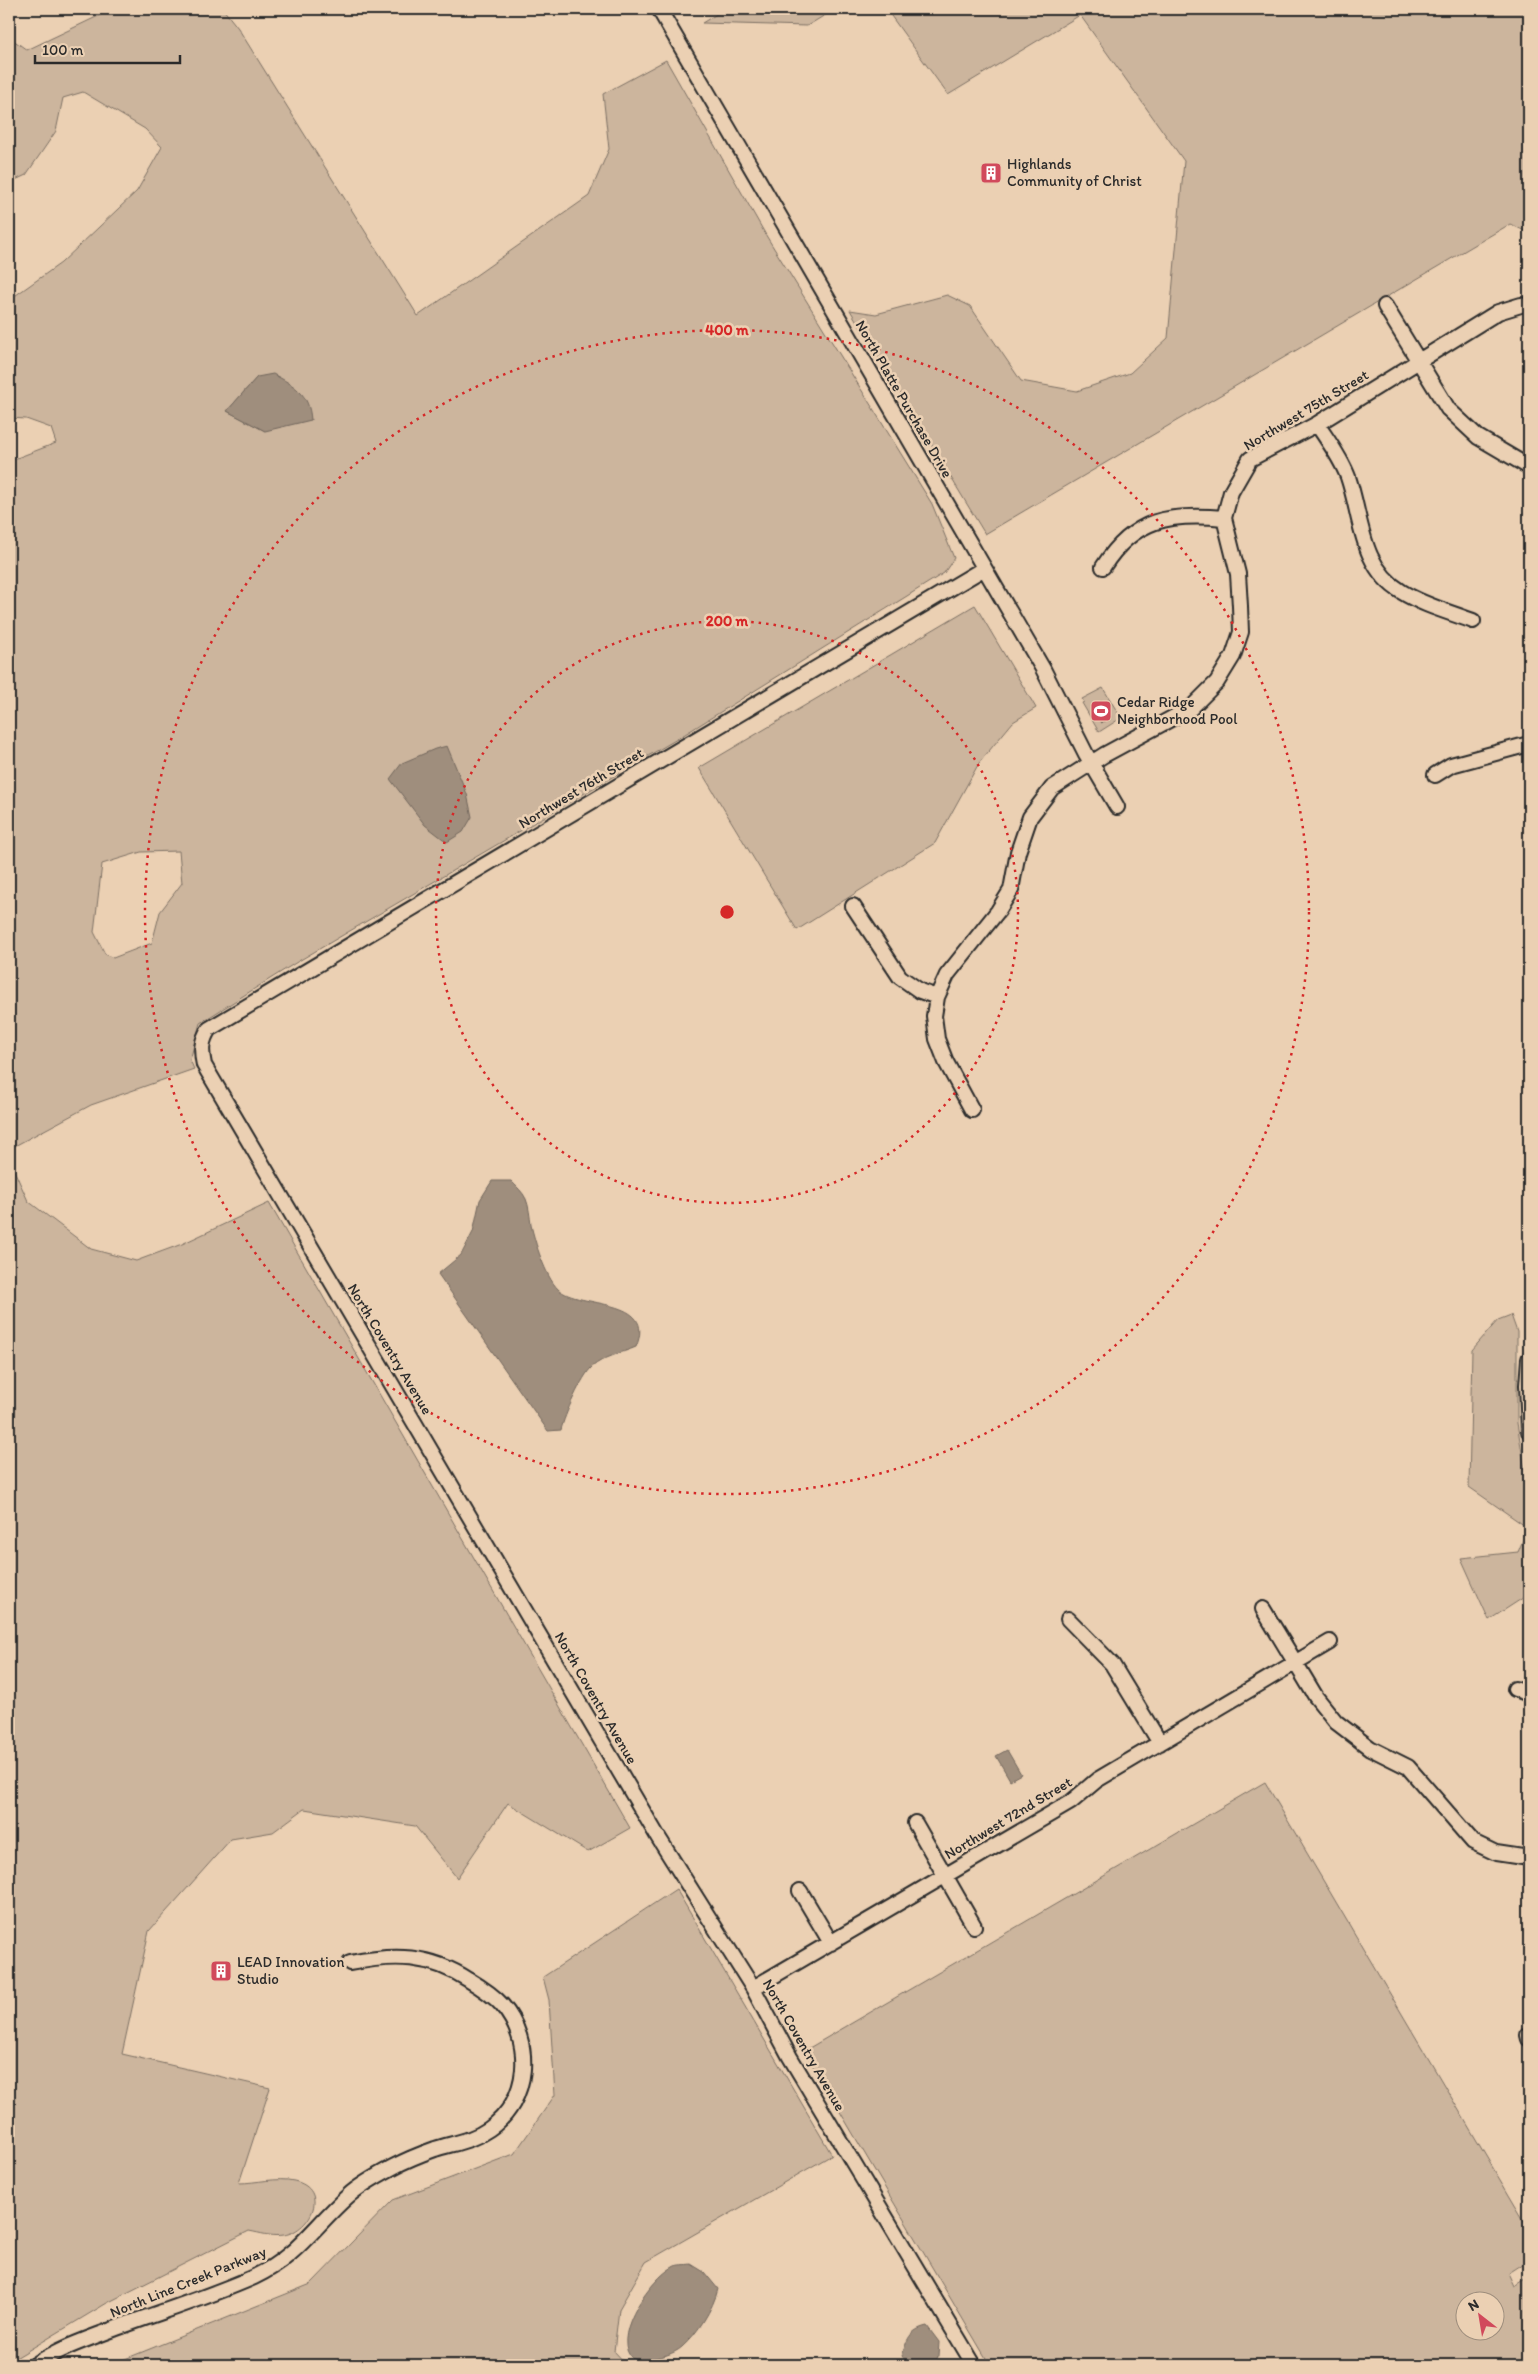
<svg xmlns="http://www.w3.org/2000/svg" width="1538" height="2374" viewBox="0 0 1538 2374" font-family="Itim,sans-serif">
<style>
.green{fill:#ccb59d;stroke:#7c7064;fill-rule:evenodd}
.water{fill:#9f8e7d;stroke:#71665c}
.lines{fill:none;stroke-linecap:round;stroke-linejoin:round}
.stream{stroke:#71665c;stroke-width:3}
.minor-casing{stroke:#2b2b2b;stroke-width:18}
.minor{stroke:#ebd0b3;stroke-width:14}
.ring{fill:none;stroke:#d62828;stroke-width:2.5;stroke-dasharray:2.5 5}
.labels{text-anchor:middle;stroke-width:5;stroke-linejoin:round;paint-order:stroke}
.poi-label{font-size:15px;fill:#2b2b2b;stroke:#ebd0b3;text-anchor:start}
.street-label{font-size:15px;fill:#2b2b2b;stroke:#ebd0b3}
.centre{fill:#d62828;stroke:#ebd0b3;stroke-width:2.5}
.ring-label{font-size:15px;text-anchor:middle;font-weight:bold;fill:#d62828;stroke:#ebd0b3;stroke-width:5;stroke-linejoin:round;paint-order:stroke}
</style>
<rect width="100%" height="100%" fill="#ebd0b3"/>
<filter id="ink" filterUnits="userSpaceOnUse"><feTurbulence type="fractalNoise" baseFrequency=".02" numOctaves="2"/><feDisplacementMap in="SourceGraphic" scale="10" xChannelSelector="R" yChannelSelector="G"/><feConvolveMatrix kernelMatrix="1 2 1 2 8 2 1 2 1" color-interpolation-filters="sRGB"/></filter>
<g filter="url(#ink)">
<path class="green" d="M 113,9 L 223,9 L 238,28 L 418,316 L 589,196 L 609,149 L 603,94 L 666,60 L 767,237 L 932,504 L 954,558 L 944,573 L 677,739 L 297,962 L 200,1023 L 190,1060 L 194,1069 L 91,1105 L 9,1149 L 9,461 L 56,443 L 51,428 L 26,419 L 9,418 L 9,300 L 61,263 L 137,191 L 162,147 L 145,129 L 83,92 L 63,98 L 56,131 L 26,175 L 9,183 L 9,37 L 27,50 ZM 257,377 L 265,431 L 227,411 ZM 179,851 L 182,883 L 160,912 L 152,943 L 113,958 L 105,954 L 94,932 L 102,864 L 141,852 Z
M 725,9 L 835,9 L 807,26 L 702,23 Z
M 886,9 L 1529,9 L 1529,233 L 1510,224 L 985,534 L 850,310 L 876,314 L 947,295 L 970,306 L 1021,381 L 1077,391 L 1130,373 L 1168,338 L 1184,161 L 1080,15 L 948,95 Z
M 975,605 L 1036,708 L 1013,722 L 979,763 L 935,843 L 797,930 L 699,768 Z
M 1103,688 L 1121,718 L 1099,732 L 1082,703 L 1084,702 L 1082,699 Z
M 9,1159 L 28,1201 L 91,1249 L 136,1261 L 182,1244 L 269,1203 L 630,1828 L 588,1852 L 508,1803 L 457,1878 L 415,1826 L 304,1809 L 273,1832 L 231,1839 L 149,1931 L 122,2054 L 270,2088 L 239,2183 C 256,2183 277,2177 294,2181 C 330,2189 312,2230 284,2235 C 272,2237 260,2233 249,2231 L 107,2303 L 9,2362 Z
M 1511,1315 L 1517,1332 L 1517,1423 L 1529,1494 L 1529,1594 L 1489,1620 L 1461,1558 L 1518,1552 L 1528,1528 L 1469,1487 L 1472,1350 L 1498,1320 Z
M 1265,1782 L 1529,2229 L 1529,2260 L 1509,2273 L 1515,2286 L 1529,2277 L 1529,2365 L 990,2365 L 804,2051 ZM 1466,2302 L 1496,2302 L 1496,2332 L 1466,2332 Z
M 676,1889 L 832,2155 L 646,2262 L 619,2309 L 614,2351 L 627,2365 L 110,2365 L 311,2284 L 393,2200 L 514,2154 L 555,2095 L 549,2000 L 543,1977 Z"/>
<path class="water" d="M 273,374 C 295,386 309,393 311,420 L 265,431 L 227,411 L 257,377 Z
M 1102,701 L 1111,717 L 1101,723 L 1091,707 Z
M 447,746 L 467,794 L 472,817 L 463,832 L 447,842 L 425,825 L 390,779 L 402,763 L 435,749 Z
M 492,1181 L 511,1181 C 516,1186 523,1192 526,1199 C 529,1206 530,1217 531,1225 C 535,1242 545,1276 558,1289 C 579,1309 658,1296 636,1347 C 622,1353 603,1357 592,1367 C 582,1376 564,1416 561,1430 L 548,1431 L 438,1274 L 461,1255 L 473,1232 L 480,1200 Z
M 1007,1750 L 1021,1774 L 1010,1780 L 996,1756 Z
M 691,2264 L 704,2272 L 718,2289 C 713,2309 698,2333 682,2347 C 674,2354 661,2357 651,2359 C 643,2360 635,2363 630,2356 C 613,2332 652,2278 673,2267 C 677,2264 686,2265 691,2264 Z
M 927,2326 L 939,2342 L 938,2357 L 932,2365 L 909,2365 L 902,2356 C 907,2340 909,2330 927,2326 Z"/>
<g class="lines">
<path class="stream" d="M 1520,9 L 1529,9"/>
<g class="minor-casing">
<path id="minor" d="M 659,9 L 1043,669 L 1086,754 L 1117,807
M 1385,306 L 1448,409 L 1478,437 L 1529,467
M 1317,424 C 1328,441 1341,458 1348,477 C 1362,518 1360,567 1402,592 C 1423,605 1449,612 1473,621
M 1103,567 C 1134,518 1170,513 1224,518
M 1435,775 L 1451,765 L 1529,744
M 853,906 L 900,977 L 920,991 L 937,997
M 972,1110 L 946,1062 L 937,1039 L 934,1016 L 937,997 L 947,975 L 998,911 L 1011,890 L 1018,852 L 1030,817 L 1052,788 L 1104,755 L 1191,708 L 1217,682 L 1233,656 L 1241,632 L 1240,606 L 1238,574 L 1224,518 L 1231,492 L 1250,459 L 1317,424 L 1498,312 L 1521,305
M 1529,1359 L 1527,1385 L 1529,1431
M 1263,1609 L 1316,1697 L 1336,1722 L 1370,1748 L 1408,1767 L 1473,1842 L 1496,1853 L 1529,1858
M 1068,1619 L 1112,1664 L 1160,1743
M 1515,1689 L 1529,1694
M 915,1823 L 974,1926
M 800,1891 L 831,1943
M 753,1988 L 1071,1802 L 1097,1780 L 1330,1642
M 1528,2035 L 1529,2039
M 35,2365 C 58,2349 87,2339 114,2329 C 160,2312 209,2297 254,2277 C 297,2257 314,2226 348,2196 C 360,2185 378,2175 393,2167 C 406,2160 421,2154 435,2149 C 454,2143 472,2141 489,2129 C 530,2101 534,2042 502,2005 C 494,1996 479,1986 469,1980 C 429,1954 394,1954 350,1963
M 974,2365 L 790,2057 L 753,1988 L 658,1837 L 204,1065 C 201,1051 201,1041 209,1029 L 983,569"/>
</g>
<use href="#minor" class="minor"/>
</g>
</g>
<g class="ring">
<circle cx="727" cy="912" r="291"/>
<circle cx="727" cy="912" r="582"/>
</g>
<defs>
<g id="building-square" transform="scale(1.125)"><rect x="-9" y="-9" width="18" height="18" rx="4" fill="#d1495b" stroke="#ebd0b3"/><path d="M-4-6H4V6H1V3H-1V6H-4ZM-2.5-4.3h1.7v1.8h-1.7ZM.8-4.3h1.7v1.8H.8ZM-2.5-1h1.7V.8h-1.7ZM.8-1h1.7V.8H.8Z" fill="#fff"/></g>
<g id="stadium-square" transform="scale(1.125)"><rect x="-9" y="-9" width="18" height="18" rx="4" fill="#d1495b" stroke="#ebd0b3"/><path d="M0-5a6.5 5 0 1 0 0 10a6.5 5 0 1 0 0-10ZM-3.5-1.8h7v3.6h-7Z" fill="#fff"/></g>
</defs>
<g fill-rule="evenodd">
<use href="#building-square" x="991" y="173"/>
<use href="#stadium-square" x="1101" y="711"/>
<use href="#building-square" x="221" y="1971"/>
</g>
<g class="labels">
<g class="poi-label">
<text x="1007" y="169">Highlands<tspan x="1007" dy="17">Community of Christ</tspan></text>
<text x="1117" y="707">Cedar Ridge<tspan x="1117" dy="17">Neighborhood Pool</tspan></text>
<text x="237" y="1967">LEAD Innovation<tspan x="237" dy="17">Studio</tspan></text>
</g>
<g class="street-label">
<text transform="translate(904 399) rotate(60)" y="5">North Platte Purchase Drive</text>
<text transform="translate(1306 410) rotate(-31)" y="5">Northwest 75th Street</text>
<text transform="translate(581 788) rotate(-31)" y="5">Northwest 76th Street</text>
<text transform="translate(390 1349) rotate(59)" y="5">North Coventry Avenue</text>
<text transform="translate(596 1698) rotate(60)" y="5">North Coventry Avenue</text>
<text transform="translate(1008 1818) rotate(-31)" y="5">Northwest 72nd Street</text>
<text transform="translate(804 2045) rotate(60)" y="5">North Coventry Avenue</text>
<text transform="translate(188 2282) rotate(-22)" y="5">North Line Creek Parkway</text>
</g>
</g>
<circle cx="727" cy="912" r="8" class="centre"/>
<g class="ring-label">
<text x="727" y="335">400 m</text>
<text x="727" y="626">200 m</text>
</g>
<rect width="1538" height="2374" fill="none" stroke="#ebd0b3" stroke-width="30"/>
<rect x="15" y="15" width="1508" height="2344" fill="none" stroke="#2b2b2b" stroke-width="2" filter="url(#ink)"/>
<g transform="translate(1480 2316) rotate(329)"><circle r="24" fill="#ebd0b3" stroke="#9e8e7d"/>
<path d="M0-4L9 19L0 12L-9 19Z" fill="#d1495b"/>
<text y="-8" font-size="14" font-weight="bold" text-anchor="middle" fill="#2b2b2b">N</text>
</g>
<path d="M35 55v8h145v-8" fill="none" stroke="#2b2b2b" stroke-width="2.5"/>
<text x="42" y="55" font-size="15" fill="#2b2b2b" stroke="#ebd0b3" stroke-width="4" paint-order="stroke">100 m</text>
</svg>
